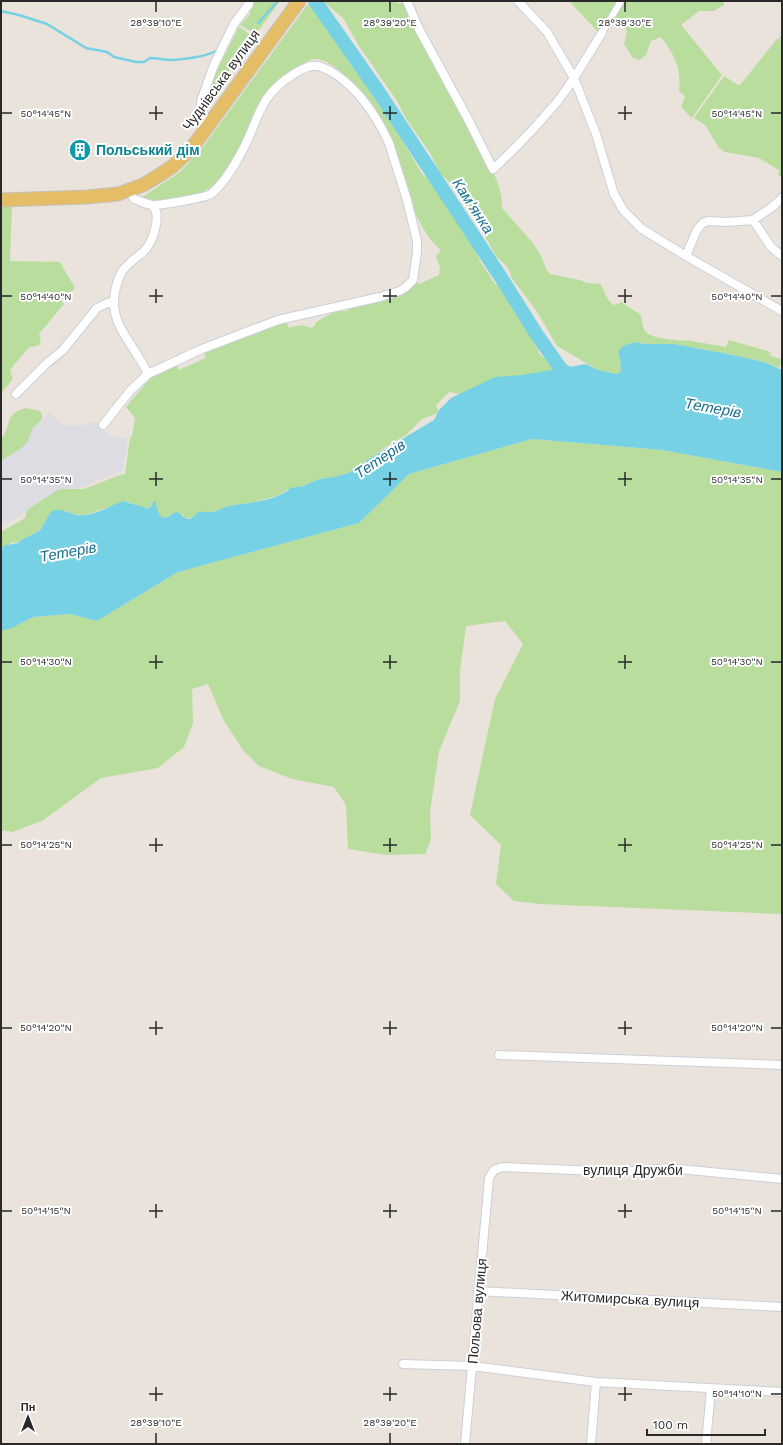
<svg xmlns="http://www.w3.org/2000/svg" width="783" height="1445" viewBox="0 0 783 1445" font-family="'Work Sans',sans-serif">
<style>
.industrial{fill:#dedce3}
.green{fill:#b8dd9d}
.water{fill:#77d1e5}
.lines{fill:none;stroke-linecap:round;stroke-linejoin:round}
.stream{stroke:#77d1e5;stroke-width:2.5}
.river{stroke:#77d1e5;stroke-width:14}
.pedestrian-casing{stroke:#cbcfda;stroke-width:8}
.minor-casing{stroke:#cbcfda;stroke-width:10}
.primary-casing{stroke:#c3c3c3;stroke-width:15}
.pedestrian{stroke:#fff;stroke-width:6}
.minor{stroke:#fff;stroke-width:8}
.primary{stroke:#e5bd66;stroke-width:13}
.ticks{fill:none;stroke:#292929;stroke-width:1.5}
.labels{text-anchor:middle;stroke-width:4;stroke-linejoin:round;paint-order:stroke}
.street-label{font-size:14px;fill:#292929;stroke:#fff}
.culture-label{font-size:14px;font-weight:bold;fill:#0d838f;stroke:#fff;text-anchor:start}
.water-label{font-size:15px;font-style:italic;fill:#18708f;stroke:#fff}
.ticks-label{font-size:10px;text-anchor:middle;fill:#292929;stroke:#fff;stroke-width:4;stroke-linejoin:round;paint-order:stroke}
</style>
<rect width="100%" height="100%" fill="#eae3dc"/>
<path class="industrial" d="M 49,413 L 63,425 L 82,426 L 95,421 L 108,435 L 128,439 L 123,470 L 72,491 L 52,496 L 23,514 L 1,526 L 1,460 Z"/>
<path class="green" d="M 249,1 L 280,1 L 256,34 L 240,25 L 250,14 Z
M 323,1 L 397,1 L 398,4 L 404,2 L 491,166 C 496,179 503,194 502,208 L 533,243 L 542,258 L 546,269 L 550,274 L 580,280 L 587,283 L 600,284 C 605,289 609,313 621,302 L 641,315 C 642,321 642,326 645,331 C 651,339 675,340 685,341 L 686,340 L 726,347 L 729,340 L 771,352 L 769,355 L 782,360 L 779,368 L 764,362 L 728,354 L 674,344 L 643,344 L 637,342 L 618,353 L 620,359 L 621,371 L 617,374 L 598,370 L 557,346 L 536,310 L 511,277 C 510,266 503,264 496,256 L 461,194 L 440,173 L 430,153 L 405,117 L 397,101 L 359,46 L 343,18 Z
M 569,1 L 620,1 L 598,32 Z
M 625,1 L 724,1 L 724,5 L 714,11 L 699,11 L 681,25 L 722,75 L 692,118 L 681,107 L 685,96 L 679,91 C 682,69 674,54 661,37 L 651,41 L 646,55 L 639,60 L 633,58 L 624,44 L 627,32 L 625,27 L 609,24 Z
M 308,4 L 320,15 L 332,36 L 341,42 L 346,54 L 355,59 L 359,64 L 364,78 L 376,92 L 388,116 L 422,174 L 437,188 L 456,215 L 465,229 L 480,261 L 495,284 L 503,289 C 503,301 518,307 523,317 C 525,321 525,325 527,329 C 531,338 537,345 540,355 L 545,358 L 559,373 L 460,394 L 449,392 L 436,405 L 438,410 L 437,413 L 422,419 L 406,435 L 389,445 L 349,473 L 334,477 L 319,479 L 303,486 L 288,489 L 280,495 L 255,502 L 229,506 L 213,512 L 200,512 L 194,517 L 190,518 L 185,518 L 183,515 C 180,515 175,514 172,514 C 167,515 162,523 159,514 C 157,509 157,505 153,502 L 151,507 C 139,510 127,496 118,504 L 85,515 L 72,514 L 66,511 L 49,514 L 45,524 L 39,531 L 25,538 L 19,542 L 11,543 L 1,548 L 1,532 L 25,518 L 27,510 L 56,491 L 62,489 L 84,489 L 120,475 L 125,474 L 130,438 L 132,436 L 135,418 L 126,407 L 153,375 L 176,365 L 179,370 L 206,358 L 203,351 L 285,320 L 289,328 L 301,325 L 312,328 L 315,325 L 316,322 L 336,311 L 347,311 L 350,307 L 416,282 L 419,284 L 439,275 L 440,267 L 436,256 L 441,250 C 415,229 404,180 394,150 C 391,142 390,134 386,127 C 376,108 356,85 340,71 C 332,65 321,56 310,60 C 304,62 298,67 292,70 C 280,78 271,85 263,97 C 245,126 240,169 208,189 C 198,196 183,197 171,199 C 162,200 149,204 141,198 L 180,172 L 200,151 Z
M 239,27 L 254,37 L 204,105 L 203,99 L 219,66 Z
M 782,36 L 782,37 L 777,42 L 782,39 L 782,177 L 778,175 L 780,171 L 759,158 L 725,152 L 719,148 L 705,125 L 694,118 L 724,76 L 738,85 L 741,84 L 776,40 Z
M 1,205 L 12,205 L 10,261 L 60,262 L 75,288 L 61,300 L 64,304 L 39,334 C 43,345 39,346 29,347 L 10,370 L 13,379 L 1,393 Z
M 26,408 L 40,411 L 42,415 L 42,419 L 32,429 L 28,441 L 23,447 L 1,461 L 1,439 C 13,425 3,414 26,408 Z
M 532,439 L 662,450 L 782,472 L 782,914 L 540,904 L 514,901 L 496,884 L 501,845 L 470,815 L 495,699 L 523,644 L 505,621 L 466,626 L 460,671 L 460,701 L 439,751 L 430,812 L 431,840 L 425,854 L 386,855 L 348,849 L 346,805 L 334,787 L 292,779 L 259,766 L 243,750 L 224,721 L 208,684 L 192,689 L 193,723 L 184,747 L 158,768 L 101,778 L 42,821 L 12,832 L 1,830 L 1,631 L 12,628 L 33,617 L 70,614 L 97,621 L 178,572 L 359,523 L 409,474 Z"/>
<path class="water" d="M 637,342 L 643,344 L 674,344 L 728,354 L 764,362 L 782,370 L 782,472 L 662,450 L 532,439 L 409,474 L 359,523 L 178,572 L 97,621 L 70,614 L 33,617 L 12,628 L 1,631 L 1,548 C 7,543 11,545 18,543 C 19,542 22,540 23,539 C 28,536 34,534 39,531 C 45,526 47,513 53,511 C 60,507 69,514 77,515 C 93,517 109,506 123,501 L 147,508 L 151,507 L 153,502 L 156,501 C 155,506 157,506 158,511 C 163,524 166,516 176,512 C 181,513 184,519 189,519 C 194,518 195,514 199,512 C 203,511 208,513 212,512 C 217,512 223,507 229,506 C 245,503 279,501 290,488 L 303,486 L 319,479 L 334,477 L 349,473 L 359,464 L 365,463 L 367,460 L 434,420 L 439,410 L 451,398 L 495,377 L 522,375 L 586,364 L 598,370 L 617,374 L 621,371 L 620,359 L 618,353 C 622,344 629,344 637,342 Z"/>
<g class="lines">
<path class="stream" d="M 1,11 L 19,15 L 47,24 L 86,48 L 107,52 L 114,57 L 136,62 L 144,62 L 150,58 C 157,58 165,60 172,60 C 186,59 206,57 218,50
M 258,23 L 278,1"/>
<path class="river" d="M 315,1 L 378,91 L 502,279 L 537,335 L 561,369 L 576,380"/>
<g class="pedestrian-casing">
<path id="pedestrian" d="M 602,33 L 621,1"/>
</g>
<g class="minor-casing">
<path id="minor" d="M 407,1 L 419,29 L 469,121 L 493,169 C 516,148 537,126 557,102 C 574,81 587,56 602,33
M 518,1 L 547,32 L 574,78 L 596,134 L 614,194 L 623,210 L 642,229 L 686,256 L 782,311
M 203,122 L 201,113 L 201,101 L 214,65 L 234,24 L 249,4 L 249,1
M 753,220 L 771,208 L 782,198
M 686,256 L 695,234 L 699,227 L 703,223 L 708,221 L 727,222 L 753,220 L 771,247 L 782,256
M 148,374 C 131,337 100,320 121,273 C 126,264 135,259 143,252 C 151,245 154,235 156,225 C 157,217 158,212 152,205
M 16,394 L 47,363 L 63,350 L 97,308 L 114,300
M 103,425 L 130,391 L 148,374 L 202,349 L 278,320 L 380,297 L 400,291 L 406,287 L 413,280 L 417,252 L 417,241 L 407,200 L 389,143 C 377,117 359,90 335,74 C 318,63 311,63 294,74 C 257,96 259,122 240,155 C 233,168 222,185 211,194 C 207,197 158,206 152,205 C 146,204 140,201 134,199 L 128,188
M 499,1055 L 782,1065
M 478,1291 L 782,1307
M 403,1364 L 472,1366 L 596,1382 L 782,1392
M 465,1444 L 489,1178 L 494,1170 L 502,1167 L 623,1172 L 669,1168 L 782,1179
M 591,1444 L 596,1382
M 706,1444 L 711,1389"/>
</g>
<g class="primary-casing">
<path id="primary" d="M 1,200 L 87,197 L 118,194 L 143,185 L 158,176 L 173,166 L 191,149 L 299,1"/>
</g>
<use href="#pedestrian" class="pedestrian"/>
<use href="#minor" class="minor"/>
<use href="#primary" class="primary"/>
</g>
<path class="ticks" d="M 156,2 L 156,12M 390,2 L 390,12M 625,2 L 625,12M 156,106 L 156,120M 390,106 L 390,120M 625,106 L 625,120M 2,113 L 12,113M 149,113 L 163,113M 383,113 L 397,113M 618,113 L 632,113M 771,113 L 781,113M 156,289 L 156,303M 390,289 L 390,303M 625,289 L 625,303M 2,296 L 12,296M 149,296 L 163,296M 383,296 L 397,296M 618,296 L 632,296M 771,296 L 781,296M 156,472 L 156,486M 390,472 L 390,486M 625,472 L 625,486M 2,479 L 12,479M 149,479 L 163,479M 383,479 L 397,479M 618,479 L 632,479M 771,479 L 781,479M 156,655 L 156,669M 390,655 L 390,669M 625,655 L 625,669M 2,662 L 12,662M 149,662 L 163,662M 383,662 L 397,662M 618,662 L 632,662M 771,662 L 781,662M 156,838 L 156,852M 390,838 L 390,852M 625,838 L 625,852M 2,845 L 12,845M 149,845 L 163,845M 383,845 L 397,845M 618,845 L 632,845M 771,845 L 781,845M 156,1021 L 156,1035M 390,1021 L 390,1035M 625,1021 L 625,1035M 2,1028 L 12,1028M 149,1028 L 163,1028M 383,1028 L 397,1028M 618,1028 L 632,1028M 771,1028 L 781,1028M 156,1204 L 156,1218M 390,1204 L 390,1218M 625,1204 L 625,1218M 2,1211 L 12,1211M 149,1211 L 163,1211M 383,1211 L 397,1211M 618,1211 L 632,1211M 771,1211 L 781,1211M 156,1387 L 156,1401M 390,1387 L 390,1401M 625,1387 L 625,1401M 149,1394 L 163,1394M 383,1394 L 397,1394M 618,1394 L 632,1394M 771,1394 L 781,1394M 156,1433 L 156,1443M 390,1433 L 390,1443"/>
<defs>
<g id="building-disc" transform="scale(1.15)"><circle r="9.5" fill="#0f9aa8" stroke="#fff"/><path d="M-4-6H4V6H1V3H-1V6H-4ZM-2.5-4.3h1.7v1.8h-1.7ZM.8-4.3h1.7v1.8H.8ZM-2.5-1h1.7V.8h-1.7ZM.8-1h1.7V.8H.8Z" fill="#fff"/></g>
</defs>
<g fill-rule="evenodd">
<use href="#building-disc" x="80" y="150"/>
</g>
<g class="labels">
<g class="street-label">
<text transform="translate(221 80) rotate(-54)" y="5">Чуднівська вулиця</text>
<text x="633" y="1175">вулиця Дружби</text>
<text transform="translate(630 1299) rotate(3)" y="5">Житомирська вулиця</text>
<text transform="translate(477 1311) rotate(-85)" y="5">Польова вулиця</text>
</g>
<g class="culture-label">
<text x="96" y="155">Польський дім</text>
</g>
<g class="water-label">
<text transform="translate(473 206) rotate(57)" y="5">Кам'янка</text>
<text transform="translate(713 408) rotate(10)" y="5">Тетерів</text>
<text transform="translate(380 459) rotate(-34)" y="5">Тетерів</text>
<text transform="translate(68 552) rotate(-10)" y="5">Тетерів</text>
</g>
</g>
<g class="ticks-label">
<text x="156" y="26">28°39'10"E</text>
<text x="390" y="26">28°39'20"E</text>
<text x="625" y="26">28°39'30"E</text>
<text x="46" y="117">50°14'45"N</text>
<text x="737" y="117">50°14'45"N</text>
<text x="46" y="300">50°14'40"N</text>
<text x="737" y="300">50°14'40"N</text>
<text x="46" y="483">50°14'35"N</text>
<text x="737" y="483">50°14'35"N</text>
<text x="46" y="665">50°14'30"N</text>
<text x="737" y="665">50°14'30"N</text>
<text x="46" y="848">50°14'25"N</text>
<text x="737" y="848">50°14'25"N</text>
<text x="46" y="1031">50°14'20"N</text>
<text x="737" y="1031">50°14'20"N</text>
<text x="46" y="1214">50°14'15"N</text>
<text x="737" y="1214">50°14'15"N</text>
<text x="737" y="1397">50°14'10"N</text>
<text x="156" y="1426">28°39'10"E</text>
<text x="390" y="1426">28°39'20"E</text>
</g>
<rect width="783" height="1445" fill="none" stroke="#292929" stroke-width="4"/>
<g transform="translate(28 1417)" stroke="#ffffff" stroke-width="3" paint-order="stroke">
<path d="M0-3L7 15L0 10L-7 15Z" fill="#292929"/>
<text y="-6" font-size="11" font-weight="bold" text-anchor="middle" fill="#292929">Пн</text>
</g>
<path d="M647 1429v6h118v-6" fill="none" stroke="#292929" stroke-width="2"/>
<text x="653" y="1429" font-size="12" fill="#292929" stroke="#ffffff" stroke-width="3" paint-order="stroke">100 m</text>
</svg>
